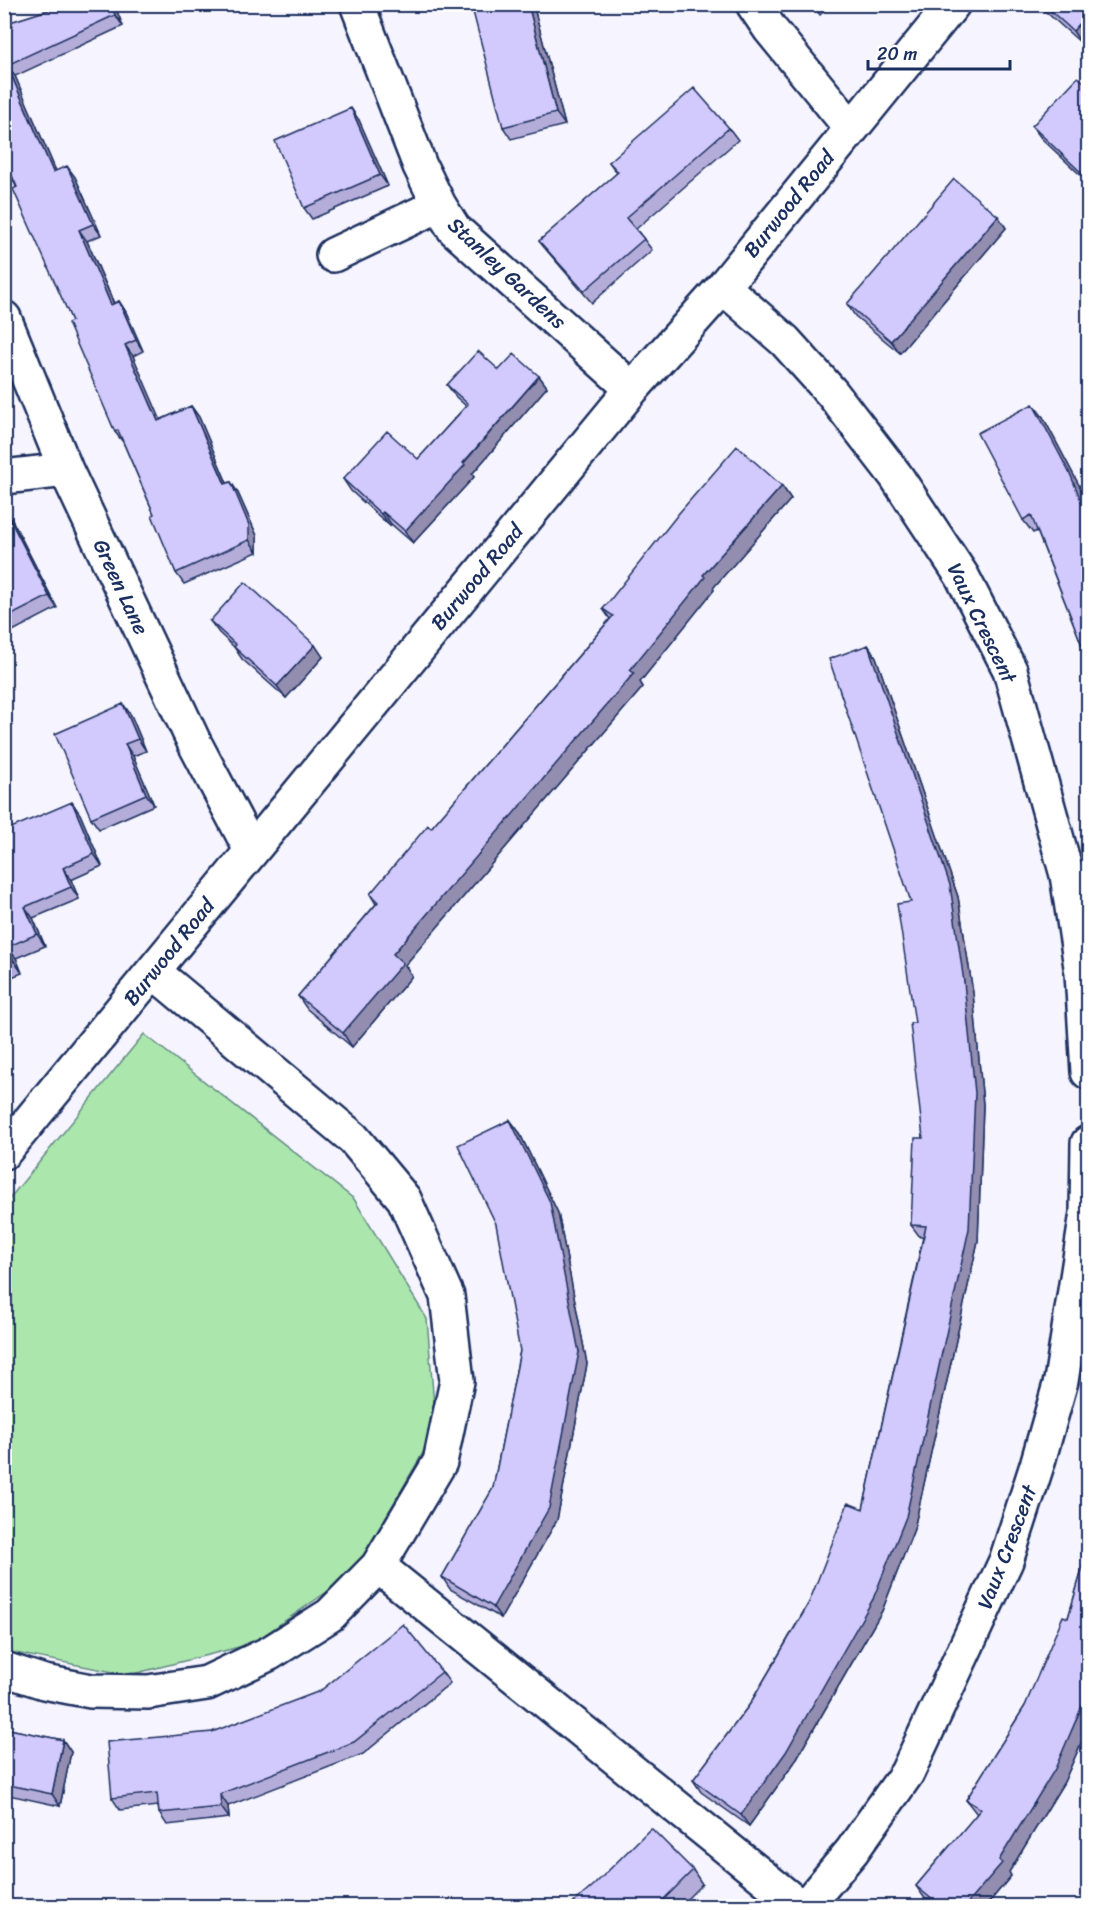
<svg xmlns="http://www.w3.org/2000/svg" width="1093" height="1911" viewBox="0 0 1093 1911" font-family="Sriracha,sans-serif">
<style>
.green{fill:#abe6ac;stroke:#638a85;stroke-width:1.5}
.lines{fill:none;stroke-linecap:round;stroke-linejoin:round}
.minor-casing{stroke:#1b2f5e;stroke-width:38}
.minor{stroke:#fff;stroke-width:33}
.wall{fill:#b5add9;stroke:#1b2f5e;stroke-width:1.5}
.shaded-wall{fill:#938db0;stroke:#1b2f5e;stroke-width:1.5}
.building{fill:#d2c9fc;stroke:#1b2f5e;stroke-width:1.5}
.labels{text-anchor:middle;stroke-width:4.5;stroke-linejoin:round;paint-order:stroke}
.street-label{font-size:21px;fill:#1b2f5e;stroke:#fff}
</style>
<rect width="100%" height="100%" fill="#f6f4fe"/>
<filter id="ink" filterUnits="userSpaceOnUse"><feTurbulence type="fractalNoise" baseFrequency=".0167" numOctaves="2"/><feDisplacementMap in="SourceGraphic" scale="12" xChannelSelector="R" yChannelSelector="G"/><feConvolveMatrix kernelMatrix="1 2 1 2 8 2 1 2 1" color-interpolation-filters="sRGB"/></filter>
<g filter="url(#ink)">
<path class="green" d="M 144,1034 L 354,1199 L 427,1319 L 436,1430 L 353,1574 L 251,1644 L 129,1675 L 5,1651 L 5,1204 Z"/>
<g class="lines">
<g class="minor-casing">
<path id="minor" d="M 357,4 L 420,166 L 439,205 L 454,229 L 632,389
M 753,4 L 770,29 L 851,128
M 333,255 L 439,205
M 723,287 L 785,341 L 832,393 L 896,476 L 962,576 L 1010,670 L 1067,875 L 1082,973 L 1088,1072
M 4,318 L 66,470 L 194,742 L 251,850
M 4,477 L 66,470
M 4,1152 L 632,389 L 723,287 L 953,4
M 378,1566 L 799,1906
M 4,1669 L 44,1682 L 91,1691 L 148,1692 L 207,1683 L 270,1653 L 330,1615 L 378,1566 L 440,1462 L 457,1381 L 447,1296 L 404,1199 L 353,1138 L 154,972
M 806,1906 L 852,1851 L 907,1773 L 1006,1561 L 1037,1465 L 1061,1381 L 1087,1213 L 1088,1143"/>
</g>
<use href="#minor" class="minor"/>
</g>
<path class="wall" d="M 67,4 L 114,4 L 123,26 L 15,76 L 56,171 L 75,177 L 101,235 L 87,241 L 114,303 L 119,301 L 126,312 L 143,351 L 133,356 L 160,420 L 191,406 L 199,417 L 227,483 L 231,482 L 238,493 L 257,536 L 257,552 L 184,584 L 176,573 L 154,514 L 123,442 L 115,432 L 72,321 L 4,158 L 4,24 Z
M 533,4 L 565,125 L 511,139 L 503,127 Z
M 811,4 L 832,4 L 820,15 Z
M 1037,4 L 1089,4 L 1089,34 L 1081,43 Z
M 1089,86 L 1089,183 L 1041,138 L 1032,126 Z
M 359,120 L 388,186 L 312,219 L 304,208 Z
M 729,128 L 738,140 L 636,229 L 652,250 L 592,303 L 548,252 L 539,241 L 617,173 L 609,162 Z
M 998,216 L 1006,228 L 900,353 L 855,316 L 847,304 Z
M 499,370 L 539,376 L 547,387 L 472,474 L 474,477 L 413,543 L 391,524 L 390,526 L 351,491 L 343,479 L 418,459 L 466,406 L 456,397 L 447,385 Z
M 1043,417 L 1081,489 L 1089,509 L 1089,663 L 1037,531 L 1033,533 L 1023,520 Z
M 782,486 L 791,499 L 713,588 L 714,590 L 640,682 L 643,687 L 405,965 L 412,976 L 352,1047 L 307,1009 L 298,996 L 376,904 L 370,894 L 431,828 L 610,619 L 603,609 Z
M 5,510 L 13,522 L 57,608 L 5,635 Z
M 210,621 L 323,657 L 286,698 L 242,659 L 234,647 L 219,633 Z
M 868,645 L 876,657 L 958,897 L 973,993 L 983,1105 L 978,1241 L 914,1529 L 882,1611 L 794,1763 L 749,1826 L 701,1792 L 693,1780 L 750,1704 L 863,1509 L 923,1237 L 920,1237 L 911,1225 L 923,1138 L 911,902 Z
M 123,704 L 131,715 L 146,751 L 133,756 L 154,805 L 99,829 L 91,818 Z
M 80,814 L 102,866 L 71,880 L 79,899 L 33,918 L 45,946 L 16,958 L 22,973 L 4,980 L 4,831 Z
M 510,1120 L 519,1132 L 558,1213 L 587,1364 L 557,1520 L 501,1618 L 450,1589 L 442,1577 L 493,1488 L 520,1351 Z
M 1089,1546 L 1089,1725 L 1064,1782 L 1009,1872 L 1011,1876 L 986,1906 L 933,1906 L 926,1900 L 916,1886 L 977,1814 L 966,1800 L 1025,1706 L 1068,1618 Z
M 442,1672 L 450,1683 L 363,1754 L 228,1806 L 229,1818 L 167,1825 L 159,1813 L 158,1806 L 120,1810 L 112,1798 L 212,1732 Z
M 4,1728 L 63,1740 L 71,1752 L 60,1806 L 4,1794 Z
M 693,1870 L 702,1884 L 680,1906 L 570,1906 Z"/>
<path class="shaded-wall" d="M 111,4 L 114,4 L 123,26 L 115,15 Z
M 528,4 L 533,4 L 565,125 L 556,113 Z
M 1089,13 L 1089,34 L 1081,43 L 1073,31 Z
M 7,65 L 15,76 L 61,183 L 53,172 Z
M 351,108 L 359,120 L 388,186 L 380,175 Z
M 67,166 L 75,177 L 101,235 L 93,224 Z
M 998,216 L 1006,228 L 900,353 L 891,341 Z
M 79,230 L 87,241 L 119,316 L 111,305 Z
M 119,301 L 126,312 L 143,351 L 136,340 Z
M 125,345 L 133,356 L 166,432 L 158,421 Z
M 539,376 L 547,387 L 472,474 L 474,477 L 413,543 L 405,531 Z
M 1033,404 L 1043,417 L 1081,489 L 1089,509 L 1089,520 Z
M 191,406 L 199,417 L 232,495 L 225,484 Z
M 231,482 L 238,493 L 257,536 L 257,552 L 249,540 Z
M 782,486 L 791,499 L 713,588 L 714,590 L 640,682 L 643,687 L 405,965 L 412,976 L 352,1047 L 343,1033 L 393,954 L 630,670 L 703,575 Z
M 5,510 L 13,522 L 57,608 L 49,596 Z
M 383,512 L 391,524 L 390,526 L 381,514 Z
M 315,645 L 323,657 L 286,698 L 277,686 Z
M 868,645 L 876,657 L 958,897 L 973,993 L 983,1105 L 978,1241 L 914,1529 L 882,1611 L 794,1763 L 749,1826 L 741,1815 L 873,1599 L 964,982 Z
M 123,704 L 131,715 L 146,751 L 138,739 Z
M 125,744 L 133,756 L 154,805 L 146,794 Z
M 72,802 L 80,814 L 102,866 L 94,854 Z
M 63,868 L 71,880 L 79,899 L 71,887 Z
M 25,907 L 33,918 L 45,946 L 37,934 Z
M 7,947 L 16,958 L 22,973 L 14,961 Z
M 510,1120 L 519,1132 L 558,1213 L 587,1364 L 557,1520 L 501,1618 L 493,1607 L 579,1352 Z
M 1089,1690 L 1089,1725 L 1064,1782 L 1009,1872 L 1011,1876 L 986,1906 L 965,1906 L 999,1860 Z
M 63,1740 L 71,1752 L 60,1806 L 52,1794 Z
M 220,1794 L 228,1806 L 229,1818 L 221,1807 Z"/>
<path class="building" d="M 67,4 L 111,4 L 115,15 L 7,65 L 53,172 L 67,166 L 93,224 L 79,230 L 111,305 L 119,301 L 136,340 L 125,345 L 158,421 L 191,406 L 225,484 L 231,482 L 249,525 L 249,540 L 176,573 L 152,515 L 154,514 L 118,430 L 115,432 L 68,323 L 72,321 L 13,189 L 17,187 L 4,158 L 4,24 Z
M 471,4 L 528,4 L 556,113 L 503,127 Z
M 1043,4 L 1089,4 L 1089,13 L 1073,31 Z
M 1078,77 L 1089,86 L 1089,172 L 1085,176 L 1032,126 Z
M 694,88 L 729,128 L 626,218 L 644,239 L 584,291 L 539,241 L 618,172 L 609,162 Z
M 351,108 L 380,175 L 304,208 L 275,141 Z
M 954,179 L 998,216 L 891,341 L 847,304 Z
M 478,351 L 499,370 L 514,354 L 539,376 L 463,463 L 465,465 L 405,531 L 383,512 L 381,514 L 343,479 L 387,431 L 418,459 L 468,404 L 447,385 Z
M 1033,404 L 1071,476 L 1089,520 L 1089,663 L 1031,515 L 1023,520 L 977,433 Z
M 737,446 L 782,486 L 703,575 L 705,577 L 630,670 L 634,673 L 393,954 L 403,963 L 343,1033 L 298,996 L 378,902 L 370,894 L 428,825 L 431,828 L 613,616 L 603,609 L 679,513 Z
M 5,510 L 49,596 L 4,619 L 4,510 Z
M 245,582 L 315,645 L 277,686 L 234,647 L 236,645 L 210,621 Z
M 868,645 L 950,885 L 964,982 L 975,1093 L 969,1229 L 906,1517 L 873,1599 L 786,1752 L 741,1815 L 693,1780 L 750,1704 L 808,1605 L 848,1503 L 863,1509 L 926,1226 L 911,1225 L 915,1138 L 923,1138 L 910,1023 L 915,1023 L 897,904 L 911,902 L 829,659 Z
M 123,704 L 138,739 L 125,744 L 146,794 L 91,818 L 55,734 Z
M 72,802 L 94,854 L 63,868 L 71,887 L 25,907 L 37,934 L 7,947 L 14,961 L 4,965 L 4,831 Z
M 510,1120 L 550,1202 L 579,1352 L 549,1508 L 493,1607 L 442,1577 L 493,1488 L 520,1351 L 496,1224 L 458,1145 Z
M 1089,1546 L 1089,1690 L 1055,1769 L 999,1860 L 1002,1863 L 965,1906 L 940,1906 L 916,1886 L 981,1809 L 966,1800 L 1025,1706 L 1063,1616 L 1068,1618 Z
M 403,1624 L 442,1672 L 354,1742 L 220,1794 L 221,1807 L 159,1813 L 157,1793 L 112,1798 L 107,1742 L 212,1732 L 320,1691 Z
M 4,1728 L 63,1740 L 52,1794 L 4,1784 Z
M 651,1828 L 693,1870 L 657,1906 L 570,1906 L 594,1885 Z"/>
</g>
<g class="labels">
<g class="street-label">
<text transform="translate(789 204) rotate(-51)" y="7">Burwood Road</text>
<text transform="translate(507 273) rotate(43)" y="7">Stanley Gardens</text>
<text transform="translate(477 577) rotate(-50)" y="7">Burwood Road</text>
<text transform="translate(121 587) rotate(65)" y="7">Green Lane</text>
<text transform="translate(982 623) rotate(64)" y="7">Vaux Crescent</text>
<text transform="translate(169 952) rotate(-51)" y="7">Burwood Road</text>
<text transform="translate(1007 1547) rotate(-69)" y="7">Vaux Crescent</text>
</g>
</g>
<rect width="1093" height="1911" fill="none" stroke="#fff" stroke-width="24"/>
<rect x="12" y="12" width="1069" height="1887" fill="none" stroke="#1b2f5e" stroke-width="2" filter="url(#ink)"/>
<path d="M868 60v9h142v-9" fill="none" stroke="#1b2f5e" stroke-width="3"/>
<text x="877" y="60" font-size="18" fill="#1b2f5e" stroke="#ffffff" stroke-width="4.5" paint-order="stroke">20 m</text>
</svg>
